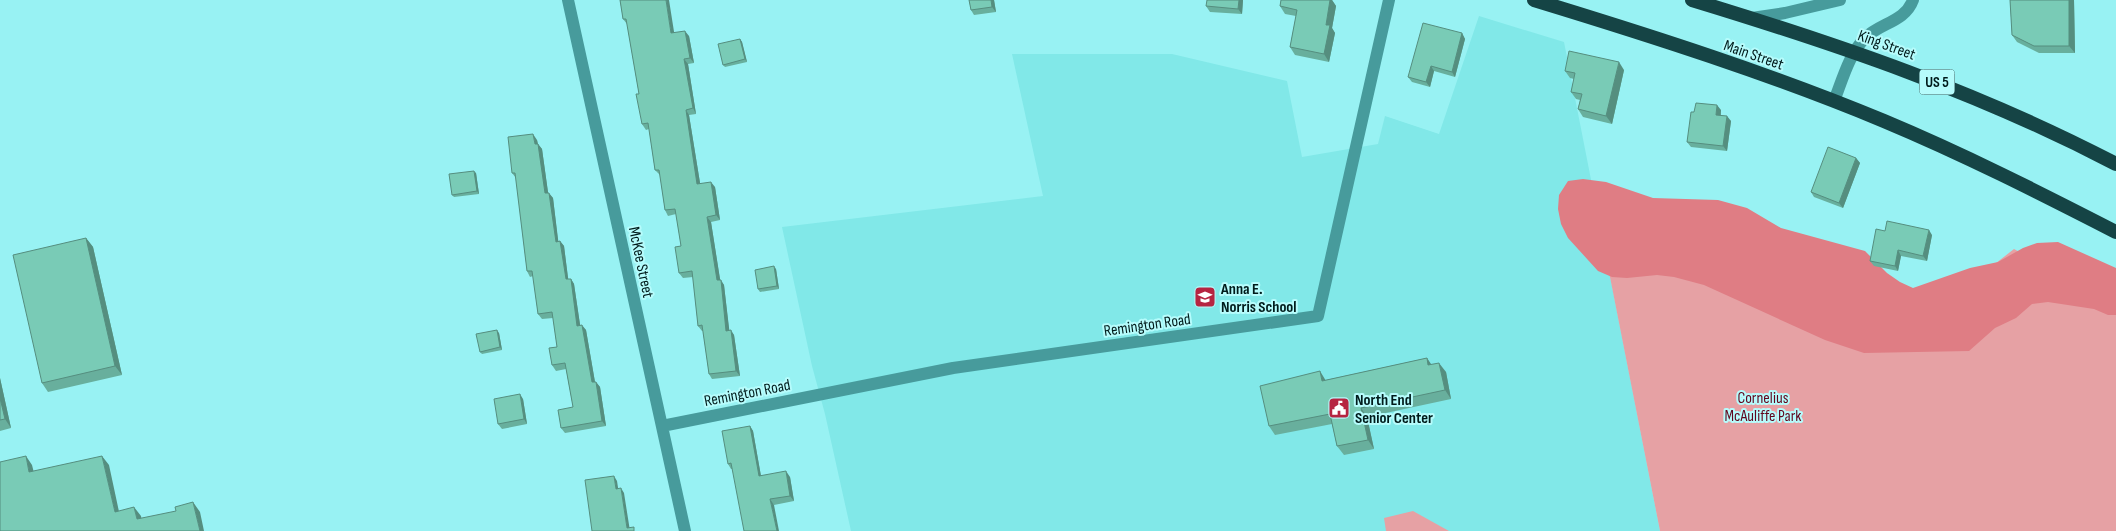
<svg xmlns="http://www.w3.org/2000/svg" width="2116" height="531" viewBox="0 0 2116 531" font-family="'Sofia Sans Condensed',sans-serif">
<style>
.built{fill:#81e8e8}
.green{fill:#e6a1a4}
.forest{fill:#df7d84}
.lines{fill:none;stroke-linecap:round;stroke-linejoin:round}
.minor{stroke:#479b9c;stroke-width:12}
.tertiary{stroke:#479b9c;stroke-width:12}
.trunk{stroke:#154445;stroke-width:14}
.wall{fill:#68af9d}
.shaded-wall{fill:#558e7f}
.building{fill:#79cbb6;stroke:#558e7f}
.labels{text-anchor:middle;stroke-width:4;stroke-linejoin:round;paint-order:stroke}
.shield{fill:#b6fcfc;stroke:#375e5e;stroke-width:1}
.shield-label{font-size:15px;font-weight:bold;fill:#001b1b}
.street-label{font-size:16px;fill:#001b1b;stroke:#b6fcfc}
.poi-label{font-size:16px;font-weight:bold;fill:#001b1b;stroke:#b6fcfc;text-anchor:start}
.park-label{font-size:16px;fill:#61051c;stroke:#b6fcfc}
</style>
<rect width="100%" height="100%" fill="#98f2f3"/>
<path class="built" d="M 1479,16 L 1564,42 L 1660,531 L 851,531 L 825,414 L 812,366 L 782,227 L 1043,196 L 1012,54 L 1172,54 L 1287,81 L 1302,157 L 1378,144 L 1385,116 L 1439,134 Z"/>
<path class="green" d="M 1596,206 L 1904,317 L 1991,267 L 2014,249 L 2116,305 L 2116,531 L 1660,531 Z
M 1413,511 L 1449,531 L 1386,531 L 1384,518 Z"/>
<path class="forest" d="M 1583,179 L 1606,182 L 1653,198 L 1718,200 L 1747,208 L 1781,228 L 1865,251 L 1887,273 L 1900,282 L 1913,288 L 1970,268 L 1998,262 L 2023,248 L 2037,243 L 2058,242 L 2116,268 L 2116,315 L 2108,315 L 2094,309 L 2048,302 L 2032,304 L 2016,318 L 1995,328 L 1969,351 L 1864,353 L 1825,340 L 1704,285 L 1674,277 L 1657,275 L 1627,278 L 1612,277 L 1598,271 L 1568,238 L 1561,224 L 1558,209 L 1559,195 L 1568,181 Z"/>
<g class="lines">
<path class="minor" d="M 568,0 L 685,531
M 662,426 L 953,368 L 1318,316 L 1389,0"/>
<path class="tertiary" d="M 1752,18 L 1785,13 L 1840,0
M 1834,101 C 1842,81 1849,54 1865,38 C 1880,23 1905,22 1913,0"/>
<path class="trunk" d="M 1534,0 C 1652,36 1771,74 1884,121 C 1963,154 2040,193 2116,232
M 1692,0 C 1840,45 1978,92 2116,164"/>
</g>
<path class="wall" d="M 620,0 L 674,33 L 689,36 L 694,63 L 688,64 L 696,114 L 689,115 L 700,183 L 715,187 L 720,220 L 711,222 L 720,280 L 724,285 L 729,330 L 734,335 L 740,376 L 712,379 L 709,374 L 703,331 L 702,331 L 698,326 L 693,277 L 683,278 L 679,273 L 681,246 L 676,214 L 668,216 L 665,210 L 660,175 L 655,170 L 649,129 L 646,130 L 642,124 L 639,94 L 627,24 L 623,19 Z
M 969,0 L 994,0 L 996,12 L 974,15 L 971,10 Z
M 1243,0 L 1242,14 L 1210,12 L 1206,6 Z
M 1281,0 L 1332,0 L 1336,6 L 1332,28 L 1335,33 L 1329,62 L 1295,55 L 1290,47 L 1296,16 L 1285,14 L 1280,6 Z
M 2010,0 L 2074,0 L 2075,53 L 2039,53 L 2017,42 L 2012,35 Z
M 1462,33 L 1465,39 L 1455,77 L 1434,71 L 1430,87 L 1412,82 L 1408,77 Z
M 740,39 L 742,42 L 747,62 L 725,67 L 723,65 Z
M 1624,70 L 1612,124 L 1583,117 L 1578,109 L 1580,100 L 1576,99 L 1571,92 L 1574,79 L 1570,78 L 1565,71 Z
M 1721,110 L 1721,115 L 1731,121 L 1727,151 L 1691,147 L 1687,142 L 1694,112 Z
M 537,140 L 538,144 L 542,149 L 548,193 L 553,198 L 558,241 L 560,241 L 564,246 L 568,279 L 571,279 L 574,284 L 580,325 L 586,330 L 595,382 L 596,382 L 600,387 L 606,426 L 565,433 L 561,428 L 573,407 L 566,369 L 556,371 L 552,365 L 557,347 L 553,318 L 542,319 L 538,314 L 533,276 L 530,277 L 527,271 L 516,178 L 512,173 Z
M 1856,158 L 1860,163 L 1843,208 L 1814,197 L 1811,192 Z
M 476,173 L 479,194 L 454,197 L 452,195 Z
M 1885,231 L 1932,235 L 1927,261 L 1901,256 L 1898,271 L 1874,266 L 1870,261 Z
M 86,238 L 93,247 L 122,375 L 48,392 L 42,383 Z
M 776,269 L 779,289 L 760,292 L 758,289 Z
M 499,333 L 502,350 L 482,354 L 480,352 Z
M 1427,358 L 1431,365 L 1446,372 L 1451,399 L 1367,417 L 1374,449 L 1344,455 L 1337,446 L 1332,424 L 1275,435 L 1269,426 L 1326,380 Z
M 0,378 L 11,428 L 0,431 Z
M 523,399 L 527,424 L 502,429 L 498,424 Z
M 750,426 L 753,431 L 761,476 L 790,477 L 794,501 L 774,505 L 732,469 L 731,469 L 728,464 Z"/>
<path class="shaded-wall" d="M 666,0 L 669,0 L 675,38 L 671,33 Z
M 991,0 L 994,0 L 996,12 L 992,7 Z
M 1239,0 L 1243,0 L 1242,14 L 1238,9 Z
M 1330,0 L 1332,0 L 1336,6 L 1332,28 L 1335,33 L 1329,62 L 1324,54 L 1326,25 Z
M 2069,0 L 2074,0 L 2075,53 L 2069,46 Z
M 685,31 L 689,36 L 694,63 L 690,58 Z
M 1462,33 L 1465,39 L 1455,77 L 1452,72 Z
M 740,39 L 742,42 L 747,62 L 745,59 Z
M 684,59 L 688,64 L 696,114 L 693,108 Z
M 1619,62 L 1624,70 L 1612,124 L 1606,116 Z
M 1431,66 L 1434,71 L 1430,87 L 1426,82 Z
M 1717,105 L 1721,110 L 1720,120 L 1716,115 Z
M 686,110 L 689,115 L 701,189 L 697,184 Z
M 1727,116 L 1731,121 L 1727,151 L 1723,146 Z
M 533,134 L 537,140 L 539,150 L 535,144 Z
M 538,144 L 542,149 L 549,199 L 545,193 Z
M 1856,158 L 1860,163 L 1843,208 L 1839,203 Z
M 474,171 L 476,173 L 479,194 L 477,191 Z
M 711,182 L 715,187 L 720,220 L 716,215 Z
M 549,193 L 553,198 L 559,247 L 556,242 Z
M 707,217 L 711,222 L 721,285 L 717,280 Z
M 1929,230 L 1932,235 L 1927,261 L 1923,256 Z
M 86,238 L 93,247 L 122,375 L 115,366 Z
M 560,241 L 564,246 L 569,285 L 566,279 Z
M 1898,250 L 1901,256 L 1898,271 L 1895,266 Z
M 774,266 L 776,269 L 779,289 L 777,286 Z
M 571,279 L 574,284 L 581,331 L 577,326 Z
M 721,280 L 724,285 L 730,336 L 726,331 Z
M 582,325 L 586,330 L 596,388 L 592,382 Z
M 497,330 L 499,333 L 502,350 L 500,347 Z
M 731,330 L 734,335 L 740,376 L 736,371 Z
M 1427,358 L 1433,367 L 1428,365 Z
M 1439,363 L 1446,372 L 1451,399 L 1445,390 Z
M 1320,371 L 1326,381 L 1322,381 Z
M 0,378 L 11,428 L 5,419 L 0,398 Z
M 596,382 L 600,387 L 606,426 L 602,421 Z
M 520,394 L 523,399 L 527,424 L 524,419 Z
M 1361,408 L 1367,417 L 1374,449 L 1368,440 Z
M 750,426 L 753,431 L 762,482 L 759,476 Z
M 26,456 L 32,465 L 36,481 L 29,472 Z
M 102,456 L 109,465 L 121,521 L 115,512 Z
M 786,471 L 790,477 L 794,501 L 790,496 Z
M 614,476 L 617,481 L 619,494 L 616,489 Z
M 621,488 L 624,493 L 630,531 L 627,528 Z
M 770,499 L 774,505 L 779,531 L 777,531 Z
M 193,502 L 200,512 L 204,531 L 200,531 Z
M 134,507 L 141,516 L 143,529 L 137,519 Z"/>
<path class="building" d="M 620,0 L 666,0 L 671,33 L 685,31 L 690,58 L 684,59 L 693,108 L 686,110 L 697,184 L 711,182 L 716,215 L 707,217 L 717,280 L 721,280 L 726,331 L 731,330 L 736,371 L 709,374 L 702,325 L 698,326 L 692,271 L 679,273 L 675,247 L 681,246 L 675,209 L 665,210 L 659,170 L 655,170 L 648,123 L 642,124 L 636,94 L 639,94 L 626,19 L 623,19 Z
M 969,0 L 991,0 L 992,7 L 971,10 Z
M 1207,0 L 1239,0 L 1238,9 L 1206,6 Z
M 1281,0 L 1330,0 L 1326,25 L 1330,25 L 1324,54 L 1290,47 L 1297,10 L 1280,6 Z
M 2010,0 L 2069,0 L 2069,46 L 2034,46 L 2012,35 Z
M 1423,23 L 1462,33 L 1452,72 L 1431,66 L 1426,82 L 1408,77 Z
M 740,39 L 745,59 L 723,65 L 718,44 Z
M 1569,51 L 1619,62 L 1606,116 L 1578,109 L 1582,94 L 1571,92 L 1575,73 L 1565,71 Z
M 1696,103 L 1717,105 L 1716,115 L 1727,116 L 1723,146 L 1687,142 L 1691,112 L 1694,112 Z
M 533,134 L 535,144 L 538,144 L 545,193 L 549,193 L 556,242 L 560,241 L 566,279 L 571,279 L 577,326 L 582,325 L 592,382 L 596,382 L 602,421 L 561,428 L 558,410 L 573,407 L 565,363 L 552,365 L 549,348 L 557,347 L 552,312 L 538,314 L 532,271 L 527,271 L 515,173 L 512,173 L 508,137 Z
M 1828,147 L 1856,158 L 1839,203 L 1811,192 Z
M 474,171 L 477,191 L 452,195 L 449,174 Z
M 1887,221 L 1929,230 L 1923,256 L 1898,250 L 1895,266 L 1870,261 L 1876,229 L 1885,231 Z
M 86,238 L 115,366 L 42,383 L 13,255 Z
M 774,266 L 777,286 L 758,289 L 755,270 Z
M 497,330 L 500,347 L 480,352 L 476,334 Z
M 1427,358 L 1428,365 L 1439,363 L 1445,390 L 1361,408 L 1368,440 L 1337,446 L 1330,414 L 1269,426 L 1260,386 L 1320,371 L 1322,381 Z
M 520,394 L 524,419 L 498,424 L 494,399 Z
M 0,398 L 5,419 L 0,420 Z
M 750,426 L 759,476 L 786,471 L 790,496 L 770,499 L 777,531 L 744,531 L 731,463 L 728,464 L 722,431 Z
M 26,456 L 29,472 L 102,456 L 115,512 L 134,507 L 137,519 L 176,511 L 175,507 L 193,502 L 200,531 L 0,531 L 0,462 Z
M 614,476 L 616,489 L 621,488 L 627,528 L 634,527 L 634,531 L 592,531 L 585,480 Z"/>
<defs>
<g id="school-square" transform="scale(1.125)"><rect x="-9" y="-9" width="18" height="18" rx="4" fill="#b62441" stroke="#b6fcfc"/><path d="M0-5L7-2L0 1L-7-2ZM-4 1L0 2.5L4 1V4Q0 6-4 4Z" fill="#fff"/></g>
<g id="civic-square" transform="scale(1.125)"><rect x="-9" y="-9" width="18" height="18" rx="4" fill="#b62441" stroke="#b6fcfc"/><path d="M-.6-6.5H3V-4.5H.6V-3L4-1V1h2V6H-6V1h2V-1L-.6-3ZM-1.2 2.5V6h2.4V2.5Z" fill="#fff"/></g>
</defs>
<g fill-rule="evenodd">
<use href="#school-square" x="1205" y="297"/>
<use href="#civic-square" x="1339" y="408"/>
</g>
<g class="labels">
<rect class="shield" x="1919.5" y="69.5" width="35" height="25" rx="4"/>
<g class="shield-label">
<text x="1937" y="87">US 5</text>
</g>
<g class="street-label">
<text transform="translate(1887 44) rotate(20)" y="6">King Street</text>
<text transform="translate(1754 54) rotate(19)" y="6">Main Street</text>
<text transform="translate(642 262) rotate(78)" y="6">McKee Street</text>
<text transform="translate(1147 324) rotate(-8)" y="6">Remington Road</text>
<text transform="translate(747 392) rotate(-11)" y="6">Remington Road</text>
</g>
<g class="poi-label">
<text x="1221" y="294">Anna E.<tspan x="1221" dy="18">Norris School</tspan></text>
<text x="1355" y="405">North End<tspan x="1355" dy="18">Senior Center</tspan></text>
</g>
<g class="park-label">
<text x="1763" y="403">Cornelius<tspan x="1763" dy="18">McAuliffe Park</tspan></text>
</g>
</g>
</svg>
